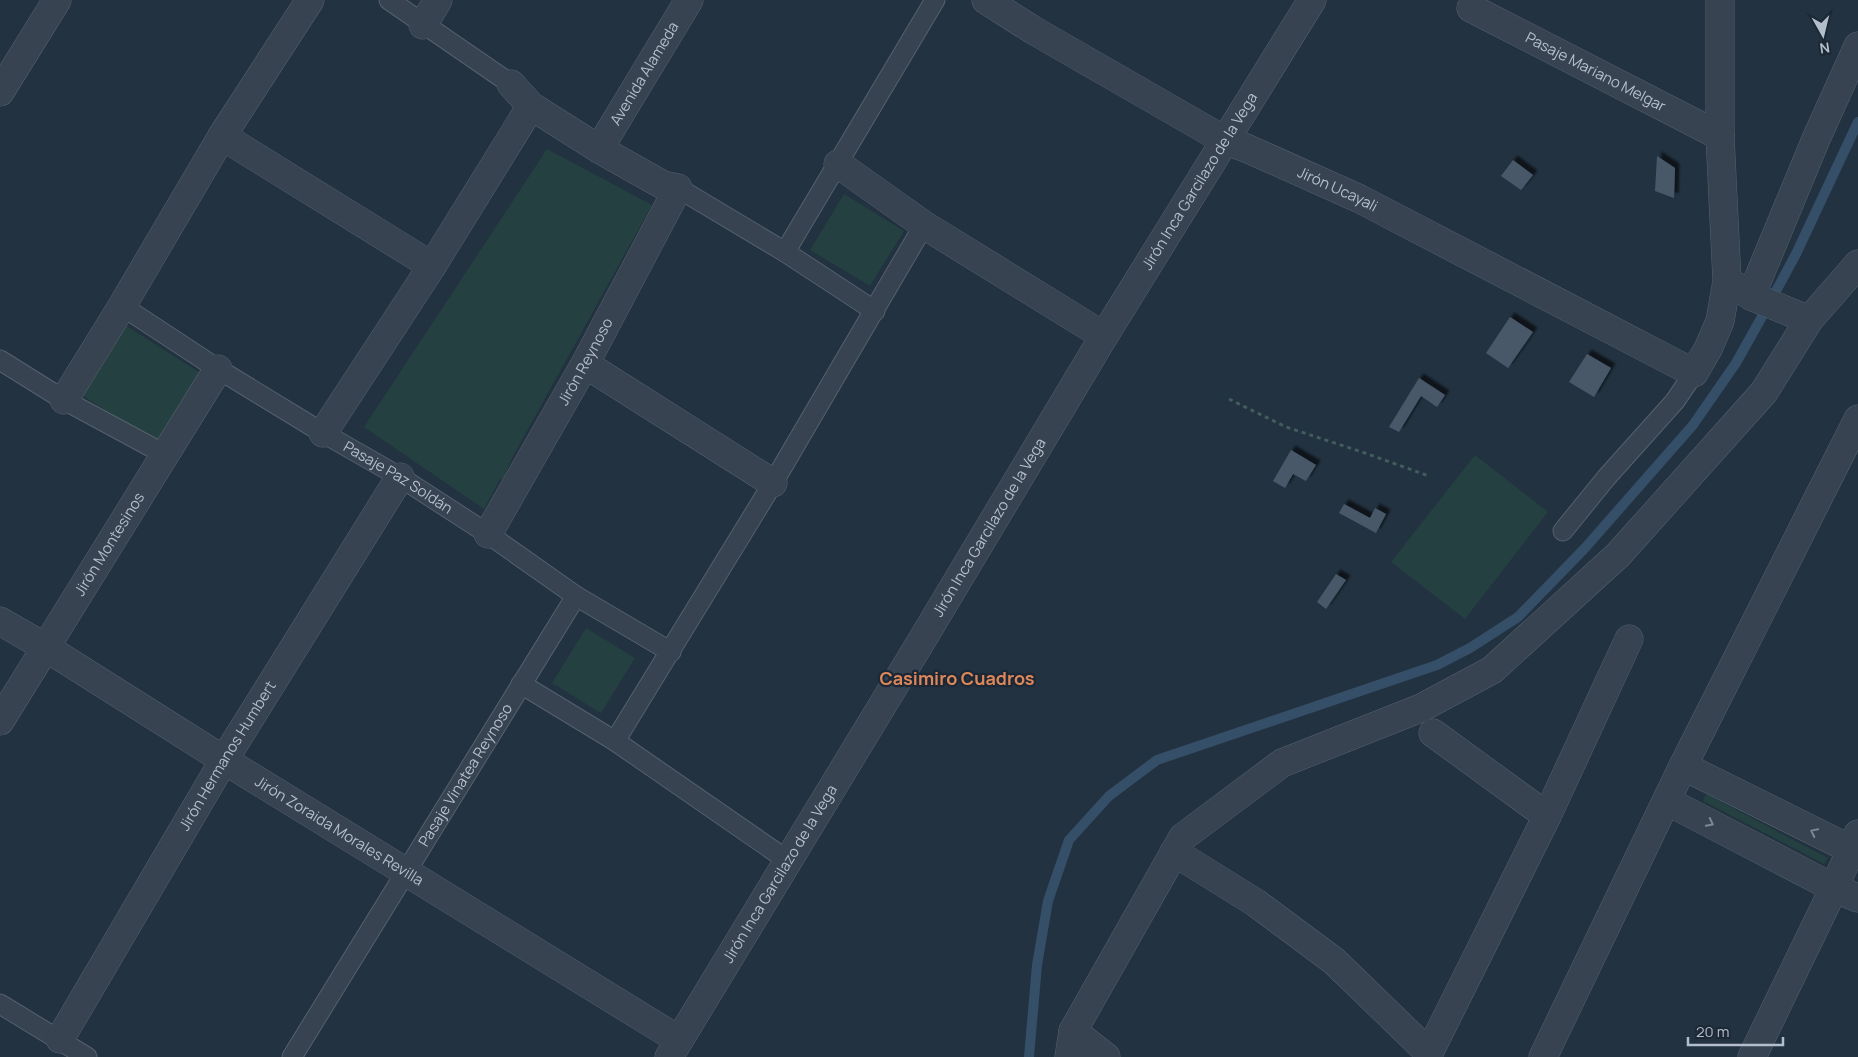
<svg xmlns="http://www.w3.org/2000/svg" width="1858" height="1057" viewBox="0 0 1858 1057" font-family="Manrope,sans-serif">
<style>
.green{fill:#244041}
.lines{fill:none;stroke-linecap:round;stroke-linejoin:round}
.stream{stroke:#354f68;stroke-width:10}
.building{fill:#485969;filter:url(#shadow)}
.service-casing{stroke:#55616d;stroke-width:21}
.minor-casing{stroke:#55616d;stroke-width:29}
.tertiary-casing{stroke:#55616d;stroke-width:29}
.path{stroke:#425d5d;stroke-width:3;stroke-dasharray:4 4;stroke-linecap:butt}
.service{stroke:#374350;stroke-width:19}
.minor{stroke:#374350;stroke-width:28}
.tertiary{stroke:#374350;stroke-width:28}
.oneway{stroke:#7b8793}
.labels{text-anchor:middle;stroke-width:4.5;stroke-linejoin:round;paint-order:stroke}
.street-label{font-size:15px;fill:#b3beca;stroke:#1c2835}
.quarter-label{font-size:18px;font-weight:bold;fill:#dd875b;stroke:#1c2835}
</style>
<defs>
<filter id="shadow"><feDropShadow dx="4.5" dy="-4.5" stdDeviation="1" flood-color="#0009"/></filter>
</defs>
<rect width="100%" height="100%" fill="#223240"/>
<path class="green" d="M 547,149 L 652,205 L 512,458 L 503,480 L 500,479 L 484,509 L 364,427 Z
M 844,194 L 904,231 L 870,286 L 810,250 Z
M 125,325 L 202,374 L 157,443 L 80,394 Z
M 1475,455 L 1548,512 L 1465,619 L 1391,562 Z
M 586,628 L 635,658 L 601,713 L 552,683 Z
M 1706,794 L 1828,858 L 1824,864 L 1703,801 Z"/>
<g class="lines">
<path class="stream" d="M 1029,1057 L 1037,965 L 1048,901 L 1069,840 L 1109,796 L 1157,760 L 1437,665 L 1470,648 L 1518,617 L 1585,548 L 1693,425 L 1736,363 L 1769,304 L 1796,254 L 1858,122"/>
</g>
<path class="building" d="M 1657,156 L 1675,168 L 1674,198 L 1655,191 Z
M 1513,160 L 1533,175 L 1521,190 L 1501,176 Z
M 1510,317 L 1533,332 L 1508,368 L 1486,353 Z
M 1587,354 L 1611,368 L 1594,397 L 1569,382 Z
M 1419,378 L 1445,395 L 1437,407 L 1421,396 L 1399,432 L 1389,427 Z
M 1291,450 L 1316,465 L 1306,481 L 1293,474 L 1285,488 L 1273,481 Z
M 1344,504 L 1370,518 L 1375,508 L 1386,514 L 1376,533 L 1339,513 Z
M 1336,574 L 1346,580 L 1326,609 L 1317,602 Z"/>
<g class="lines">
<g class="service-casing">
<g id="service">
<path d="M 389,0 L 511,84"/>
<path d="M 678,188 L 785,252 L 875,311"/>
<path d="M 785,252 L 935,0"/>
<path id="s1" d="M 122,306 L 218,369 L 323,433 L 400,477 L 488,534 L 576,596 L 671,652"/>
<path d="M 0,360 L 64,400 L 164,454"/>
<path d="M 1563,531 L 1606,478 L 1675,401 L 1694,373"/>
<path d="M 521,684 L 615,741 L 787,860"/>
<path d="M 615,741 L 773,483 L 924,225"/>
<path d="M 0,1004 L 87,1057"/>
<path id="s2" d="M 292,1057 L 576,596"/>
</g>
</g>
<g class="minor-casing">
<g id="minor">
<path id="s3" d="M 986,0 L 1033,30 L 1226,141 L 1246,148 L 1360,199 L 1694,373 L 1708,349 L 1720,321 L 1727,281 L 1720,136 L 1720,0"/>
<path id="s4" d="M 1471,8 L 1720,136"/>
<path d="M 423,25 L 438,0"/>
<path d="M 222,136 L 432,266"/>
<path id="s5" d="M 599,149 L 689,0"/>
<path d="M 838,164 L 924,225 L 1104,336"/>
<path d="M 1736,286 L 1751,296 L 1809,320"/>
<path d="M 1751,296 L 1816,139 L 1858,46"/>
<path d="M 585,364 L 773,483"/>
<path d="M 64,400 L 122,306 L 222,136 L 310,0"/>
<path d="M 323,433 L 432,266 L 531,106"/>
<path id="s6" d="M 488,534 L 585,364 L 678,188 L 663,185 L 599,149 L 531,106 L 511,84"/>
<path id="s7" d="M 0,621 L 45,647 L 224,760 L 679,1040"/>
<path id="s8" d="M 0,721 L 218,369"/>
<path d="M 1433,733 L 1547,816"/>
<path d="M 1683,766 L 1858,853"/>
<path d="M 1667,801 L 1834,888 L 1858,898"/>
<path d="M 1174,852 L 1256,903 L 1334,961 L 1429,1053"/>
<path d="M 1073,1031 L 1106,1057"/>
<path id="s9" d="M 60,1039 L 224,760 L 400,477"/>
<path id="s10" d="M 669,1057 L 919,645 L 1104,336 L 1312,0"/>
<path d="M 1069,1057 L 1073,1031 L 1183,837 L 1282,763 L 1421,708 L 1492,670 L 1618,555 L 1764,392 L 1809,320 L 1858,264"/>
<path d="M 1427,1057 L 1547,816 L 1629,639"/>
<path d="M 1543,1057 L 1683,766 L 1858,419"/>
<path d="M 1752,1057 L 1834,888 L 1858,834"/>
</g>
</g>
<g class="tertiary-casing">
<path id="tertiary" d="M 0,92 L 57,0"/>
</g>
<path class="path" d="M 1229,399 L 1286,427 L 1362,452 L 1429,476"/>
<use href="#service" class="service"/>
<use href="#minor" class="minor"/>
<use href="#tertiary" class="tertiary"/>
</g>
<defs><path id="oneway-chevron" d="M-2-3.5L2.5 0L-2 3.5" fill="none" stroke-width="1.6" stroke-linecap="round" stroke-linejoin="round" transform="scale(1.25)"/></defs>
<g class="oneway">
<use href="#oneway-chevron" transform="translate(1710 823) rotate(27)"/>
<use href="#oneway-chevron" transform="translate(1814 832) rotate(-154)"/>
</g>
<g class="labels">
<g class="street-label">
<text dy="5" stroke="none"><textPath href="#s4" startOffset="140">Pasaje Mariano Melgar</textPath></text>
<text dy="5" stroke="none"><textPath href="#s5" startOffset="88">Avenida Alameda</textPath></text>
<text dy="5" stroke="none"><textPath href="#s10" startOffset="1024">Jirón Inca Garcilazo de la Vega</textPath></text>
<text dy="5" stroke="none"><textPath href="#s3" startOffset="400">Jirón Ucayali</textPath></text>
<text dy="5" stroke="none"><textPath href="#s6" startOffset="198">Jirón Reynoso</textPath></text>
<text dy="5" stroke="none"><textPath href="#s1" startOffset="325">Pasaje Paz Soldán</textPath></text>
<text dy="5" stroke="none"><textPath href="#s10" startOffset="619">Jirón Inca Garcilazo de la Vega</textPath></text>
<text dy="5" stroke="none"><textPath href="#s8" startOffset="208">Jirón Montesinos</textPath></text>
<text dy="5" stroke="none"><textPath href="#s9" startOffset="329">Jirón Hermanos Humbert</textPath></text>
<text dy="5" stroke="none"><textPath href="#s2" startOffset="331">Pasaje Vinatea Reynoso</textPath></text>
<text dy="5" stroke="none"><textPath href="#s7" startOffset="399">Jirón Zoraida Morales Revilla</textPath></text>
<text dy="5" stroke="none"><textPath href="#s10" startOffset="214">Jirón Inca Garcilazo de la Vega</textPath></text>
</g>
<g class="quarter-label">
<text x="957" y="685">Casimiro Cuadros</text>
</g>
</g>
<g transform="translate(1823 35) rotate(172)" stroke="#1c2835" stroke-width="4" paint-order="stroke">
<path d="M0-4L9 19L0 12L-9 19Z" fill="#b3beca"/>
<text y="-8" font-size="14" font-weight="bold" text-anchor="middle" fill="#b3beca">N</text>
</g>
<path d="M1688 1037v8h95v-8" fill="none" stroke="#b3beca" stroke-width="2.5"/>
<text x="1696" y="1037" font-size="15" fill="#b3beca" stroke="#1c2835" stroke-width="4" paint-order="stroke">20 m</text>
</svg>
